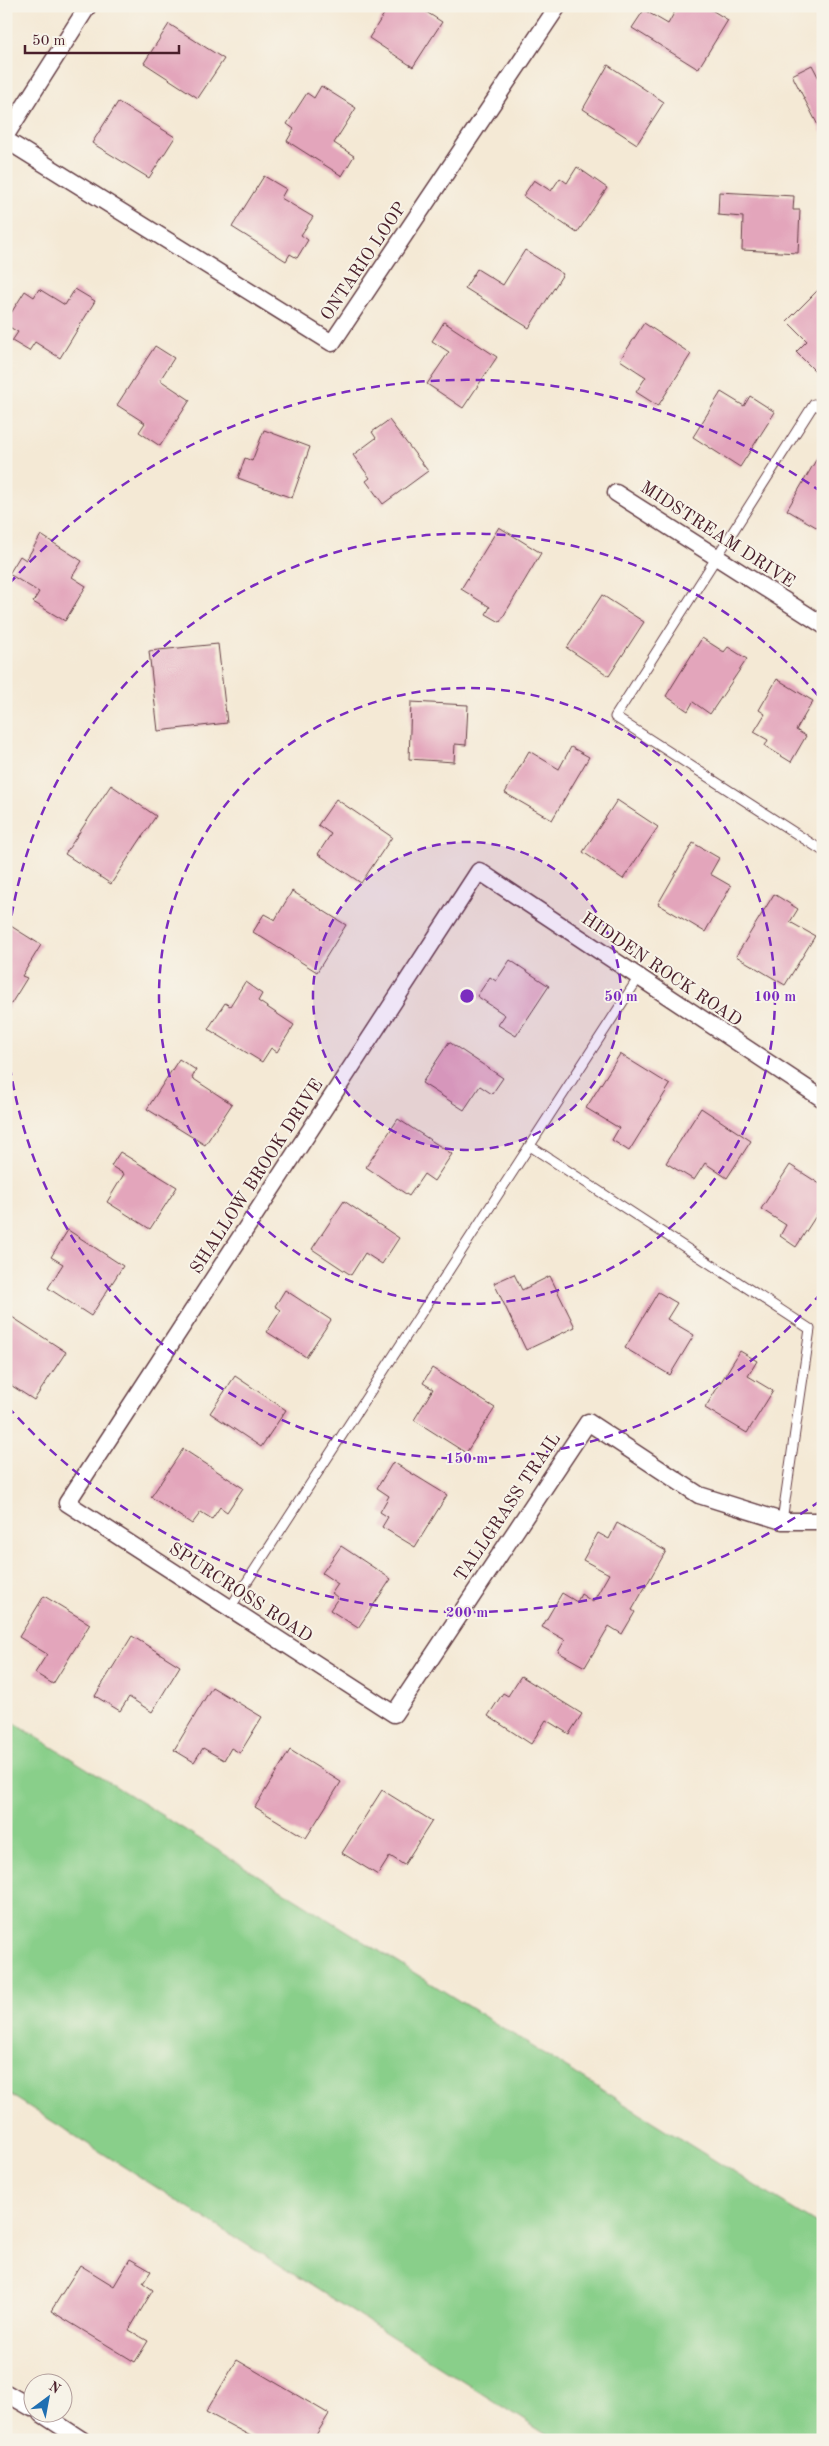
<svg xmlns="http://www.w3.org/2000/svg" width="829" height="2446" viewBox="0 0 829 2446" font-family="'Old Standard TT',serif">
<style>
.green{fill:#89cf8a;stroke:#6a775a}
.building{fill:#e3a5bb}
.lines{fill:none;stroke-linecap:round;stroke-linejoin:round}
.service-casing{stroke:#643d44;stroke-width:11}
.minor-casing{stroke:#643d44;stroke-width:19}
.service{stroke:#fff;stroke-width:9}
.minor{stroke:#fff;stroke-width:16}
.ring{fill:none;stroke:#7b2cbf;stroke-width:2.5;stroke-dasharray:9 6}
.labels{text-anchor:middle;stroke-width:4;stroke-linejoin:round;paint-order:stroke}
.street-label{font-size:18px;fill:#4a1f2b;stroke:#f7f3e8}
.centre{fill:#7b2cbf;stroke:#f7f3e8;stroke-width:2.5}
.ring-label{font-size:15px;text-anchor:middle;font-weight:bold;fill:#7b2cbf;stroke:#f7f3e8;stroke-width:4;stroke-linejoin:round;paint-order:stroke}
</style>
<rect width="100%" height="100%" fill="#f7f3e8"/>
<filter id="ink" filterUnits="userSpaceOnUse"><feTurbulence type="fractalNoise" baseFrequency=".02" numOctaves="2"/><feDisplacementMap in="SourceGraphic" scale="10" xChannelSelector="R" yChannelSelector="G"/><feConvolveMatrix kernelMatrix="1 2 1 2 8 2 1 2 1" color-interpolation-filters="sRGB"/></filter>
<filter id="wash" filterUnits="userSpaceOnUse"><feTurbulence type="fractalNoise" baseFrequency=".0096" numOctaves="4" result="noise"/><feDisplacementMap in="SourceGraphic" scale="20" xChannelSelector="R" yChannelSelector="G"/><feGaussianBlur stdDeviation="1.12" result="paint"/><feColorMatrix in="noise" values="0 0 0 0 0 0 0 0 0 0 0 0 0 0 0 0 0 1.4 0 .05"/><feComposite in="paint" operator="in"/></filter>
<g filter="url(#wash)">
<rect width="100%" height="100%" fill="#f4e9d5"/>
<path class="green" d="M 6,1718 L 823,2228 L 823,2440 L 555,2440 L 6,2092 Z"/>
<g id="blocks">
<path class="building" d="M 389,6 L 417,6 L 442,22 L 413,67 L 369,38 Z
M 678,6 L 705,6 L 728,20 L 698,69 L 632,28 L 644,10 L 668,24 Z
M 169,24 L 224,59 L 198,98 L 144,63 Z
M 608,65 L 664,102 L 637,144 L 583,109 Z
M 812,65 L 823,86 L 823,135 L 792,75 Z
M 321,86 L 356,108 L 334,143 L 354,156 L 342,176 L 287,141 L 294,129 L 287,124 L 307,93 L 314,98 Z
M 118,102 L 175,137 L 149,178 L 92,143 Z
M 577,167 L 607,188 L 577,233 L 523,196 L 534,180 L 551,191 L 560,178 L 567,183 Z
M 264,176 L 286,189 L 281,198 L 313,217 L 301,235 L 308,240 L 297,258 L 290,254 L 286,261 L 232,227 Z
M 719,192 L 794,196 L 793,210 L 800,210 L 798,253 L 742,250 L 743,217 L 718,215 Z
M 525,250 L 563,274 L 529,328 L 465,288 L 477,269 L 503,285 Z
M 823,285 L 823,379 L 796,352 L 807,341 L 787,321 Z
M 39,289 L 65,305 L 75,289 L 95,301 L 60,358 L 35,342 L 29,351 L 12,341 L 18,332 L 6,325 L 6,321 L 25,291 L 34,297 Z
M 444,322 L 497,357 L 463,408 L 427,384 L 449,352 L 432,341 Z
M 644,323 L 691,354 L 658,406 L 636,392 L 646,377 L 620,360 Z
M 155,346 L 174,358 L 160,380 L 190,400 L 160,446 L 139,432 L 145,423 L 117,405 Z
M 721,392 L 744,406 L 750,396 L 775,412 L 740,467 L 693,437 Z
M 389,420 L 428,471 L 383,504 L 366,481 L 370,478 L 353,455 L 376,438 L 372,432 Z
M 264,430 L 310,447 L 292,498 L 238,478 L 245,458 L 252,461 Z
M 823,448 L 823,531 L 787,510 Z
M 499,527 L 541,553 L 500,622 L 486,614 L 490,607 L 461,589 Z
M 41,535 L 82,561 L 72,577 L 86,586 L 65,621 L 33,602 L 39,592 L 9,574 L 20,556 L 26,560 Z
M 602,595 L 644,622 L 609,676 L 567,648 Z
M 702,638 L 724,652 L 728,647 L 747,659 L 710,714 L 693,702 L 688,711 L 666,696 Z
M 218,644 L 227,723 L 158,731 L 149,651 Z
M 777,679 L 813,701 L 796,730 L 806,736 L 791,762 L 765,746 L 768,740 L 754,732 L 765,714 L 759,710 Z
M 411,702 L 468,705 L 466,745 L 455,744 L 454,762 L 409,759 Z
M 571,747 L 589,757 L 552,820 L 505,793 L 529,751 L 559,769 Z
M 111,785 L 156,816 L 111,884 L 65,854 Z
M 336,799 L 392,837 L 361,883 L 318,854 L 331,834 L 318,825 Z
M 617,800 L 658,827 L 623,879 L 583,852 Z
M 693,843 L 719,858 L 710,874 L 731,886 L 705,932 L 658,904 Z
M 292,891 L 346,925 L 317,972 L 253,932 L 264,914 L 275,920 Z
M 774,894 L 798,909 L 790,922 L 815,936 L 785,985 L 736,956 Z
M 6,923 L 41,945 L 22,976 L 27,978 L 6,1012 Z
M 510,960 L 549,986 L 516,1036 L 498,1025 L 505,1015 L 477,996 L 490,977 L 496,981 Z
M 245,982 L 262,994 L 258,1001 L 294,1025 L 277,1052 L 271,1048 L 262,1062 L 208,1029 L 225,1003 L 230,1006 Z
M 449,1042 L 503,1078 L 492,1094 L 480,1086 L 464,1110 L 422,1083 Z
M 620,1054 L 670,1085 L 629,1151 L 612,1140 L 619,1128 L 586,1108 Z
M 179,1059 L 196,1070 L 192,1078 L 232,1104 L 205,1145 L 147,1109 Z
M 701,1108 L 751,1141 L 727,1178 L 705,1163 L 694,1180 L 666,1163 Z
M 398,1119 L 452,1154 L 434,1181 L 424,1174 L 409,1196 L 366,1167 Z
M 120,1152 L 177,1187 L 150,1229 L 107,1202 L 124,1174 L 111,1166 Z
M 790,1165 L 823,1186 L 823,1205 L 796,1247 L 780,1236 L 786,1225 L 761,1209 Z
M 344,1201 L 399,1238 L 382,1264 L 365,1253 L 351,1275 L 312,1249 Z
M 68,1230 L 123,1266 L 91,1316 L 48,1288 L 63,1264 L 51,1257 Z
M 514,1274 L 522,1290 L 550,1276 L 575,1327 L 526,1350 L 494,1283 Z
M 285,1290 L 331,1320 L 306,1357 L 267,1332 L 281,1310 L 275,1306 Z
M 658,1292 L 677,1303 L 667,1319 L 694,1335 L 670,1375 L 625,1348 Z
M 12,1317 L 66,1352 L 34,1400 L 6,1382 L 6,1325 Z
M 740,1351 L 757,1361 L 748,1376 L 773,1391 L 747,1433 L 705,1408 Z
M 432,1368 L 495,1408 L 466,1453 L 414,1420 L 433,1389 L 423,1383 Z
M 235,1376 L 286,1410 L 261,1447 L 210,1413 Z
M 183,1449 L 243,1488 L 227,1512 L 220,1507 L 212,1519 L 201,1512 L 192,1524 L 151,1497 Z
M 393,1462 L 447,1495 L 415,1547 L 382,1527 L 388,1517 L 380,1512 L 389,1496 L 377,1488 Z
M 617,1523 L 666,1551 L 632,1610 L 635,1612 L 622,1634 L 609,1626 L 585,1667 L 558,1652 L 565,1640 L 542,1627 L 562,1593 L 577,1602 L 581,1594 L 593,1602 L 609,1574 L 583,1560 L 598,1533 L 609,1539 Z
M 341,1546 L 391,1579 L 358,1628 L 330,1610 L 338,1598 L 332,1593 L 338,1584 L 322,1573 Z
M 44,1596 L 90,1624 L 53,1684 L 35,1673 L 47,1654 L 19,1637 Z
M 132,1636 L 180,1666 L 152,1712 L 129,1697 L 120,1711 L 95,1696 Z
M 521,1676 L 582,1714 L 569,1734 L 546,1720 L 531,1744 L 488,1716 L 503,1693 L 508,1696 Z
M 212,1687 L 262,1717 L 240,1753 L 231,1748 L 224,1760 L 203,1748 L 194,1762 L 174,1750 Z
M 290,1750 L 341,1782 L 306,1838 L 255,1807 Z
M 382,1790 L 432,1821 L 404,1865 L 390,1856 L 378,1875 L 342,1853 Z
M 130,2259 L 151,2271 L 143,2283 L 153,2290 L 129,2330 L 148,2341 L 135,2362 L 51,2311 L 80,2265 L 114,2286 Z
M 237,2360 L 329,2414 L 313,2440 L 258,2440 L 206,2412 Z"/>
</g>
</g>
<g filter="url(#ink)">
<use href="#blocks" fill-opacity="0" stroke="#643d44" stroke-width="1"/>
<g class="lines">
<g class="service-casing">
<path id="service" d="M 823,409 L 814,404 L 615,717 L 823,851
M 530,1146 L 810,1329 L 782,1521
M 230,1608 L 639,977"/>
</g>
<g class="minor-casing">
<path id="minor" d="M 6,135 L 88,6
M 6,140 L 332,343 L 558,6
M 616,493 L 823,625
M 823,1099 L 479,871 L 67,1503 L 394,1714 L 588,1422 L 699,1495 L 782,1521 L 823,1521
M 6,2393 L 32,2408
M 42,2414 L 82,2440"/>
</g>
<use href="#service" class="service"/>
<use href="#minor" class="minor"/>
</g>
</g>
<circle cx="467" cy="996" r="154" fill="#7b2cbf" fill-opacity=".12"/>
<g class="ring">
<circle cx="467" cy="996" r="154"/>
<circle cx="467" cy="996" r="308"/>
<path d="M821 1293A462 462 0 0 1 6 1032M6 960A462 462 0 0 1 821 699"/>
<path d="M820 1501A616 616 0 0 1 9 1408M9 584A616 616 0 0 1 820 491"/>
</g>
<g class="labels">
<g class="street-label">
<text transform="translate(363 261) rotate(-56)" y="6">ONTARIO LOOP</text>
<text transform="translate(718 534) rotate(33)" y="6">MIDSTREAM DRIVE</text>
<text transform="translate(662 969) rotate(34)" y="6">HIDDEN ROCK ROAD</text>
<text transform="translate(256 1176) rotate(-57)" y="6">SHALLOW BROOK DRIVE</text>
<text transform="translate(507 1507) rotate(-56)" y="6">TALLGRASS TRAIL</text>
<text transform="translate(241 1592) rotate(33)" y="6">SPURCROSS ROAD</text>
</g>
</g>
<circle cx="467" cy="996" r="8" class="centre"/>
<g class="ring-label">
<text x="621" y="1001">50 m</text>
<text x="775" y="1001">100 m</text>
<text x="467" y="1463">150 m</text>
<text x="467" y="1617">200 m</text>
</g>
<rect width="829" height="2446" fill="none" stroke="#f7f3e8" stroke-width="25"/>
<g transform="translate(48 2398) rotate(32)"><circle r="24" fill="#f7f3e8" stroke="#b29e9c"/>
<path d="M0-4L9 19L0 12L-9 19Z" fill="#1f6fb2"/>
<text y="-8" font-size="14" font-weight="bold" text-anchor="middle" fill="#4a1f2b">N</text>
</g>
<path d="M25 45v8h154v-8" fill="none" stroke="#4a1f2b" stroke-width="2.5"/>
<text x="32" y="45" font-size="15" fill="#4a1f2b" stroke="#f7f3e8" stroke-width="4" paint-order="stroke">50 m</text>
</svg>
